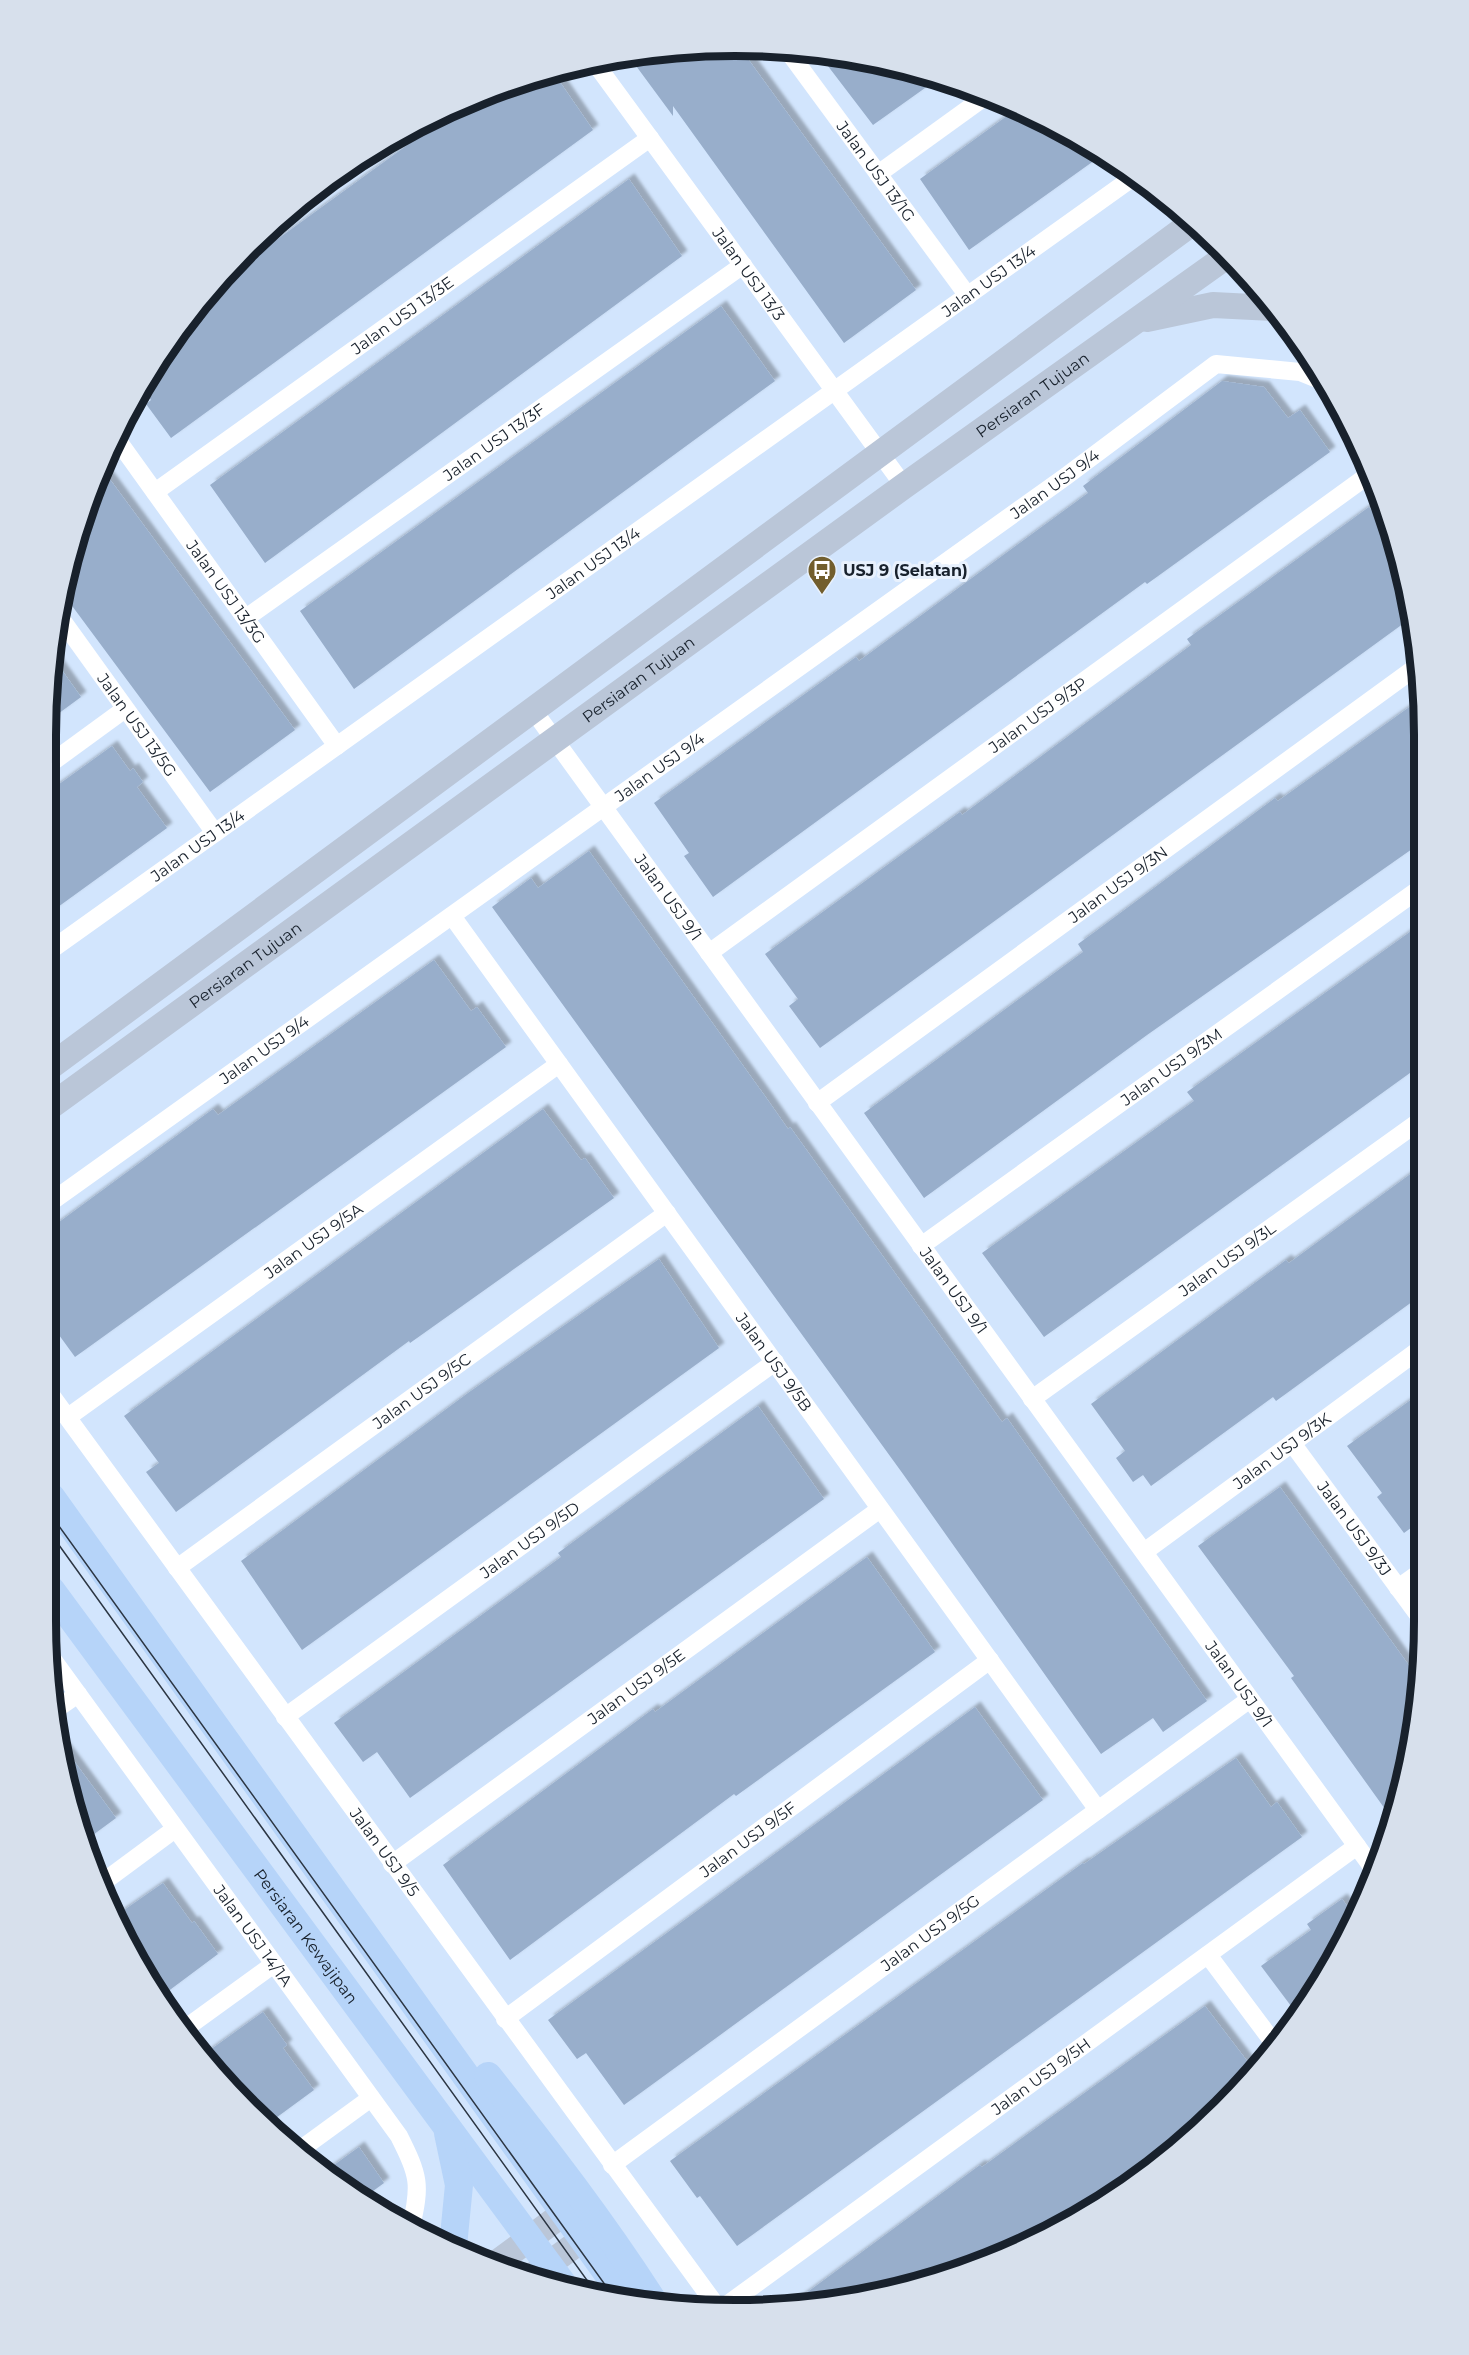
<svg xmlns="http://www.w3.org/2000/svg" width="1469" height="2355" viewBox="0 0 1469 2355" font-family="Montserrat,sans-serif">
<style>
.building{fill:#98aecb;filter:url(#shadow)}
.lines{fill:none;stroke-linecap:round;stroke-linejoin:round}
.street{stroke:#fff;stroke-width:18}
.secondary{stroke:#bac6d8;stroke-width:26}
.primary{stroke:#b6d4f9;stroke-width:28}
.tram{stroke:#2c3643;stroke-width:1.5}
.labels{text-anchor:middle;stroke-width:6;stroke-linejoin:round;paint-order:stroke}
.street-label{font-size:16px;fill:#18212c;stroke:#e8f1fd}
.poi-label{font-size:16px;font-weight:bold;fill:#18212c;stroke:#e8f1fd;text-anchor:start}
.rim{fill:none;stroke:#18212c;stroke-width:8}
</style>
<defs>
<filter id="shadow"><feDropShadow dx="5.5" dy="-5.5" stdDeviation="1.5" flood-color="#0004"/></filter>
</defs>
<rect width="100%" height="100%" fill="#d2e5fd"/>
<path class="building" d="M 740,48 L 916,290 L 844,343 L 673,106 L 673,116 L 628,55 L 645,51 Z
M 818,53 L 913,69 L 939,78 L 873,125 Z
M 553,72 L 593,130 L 171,438 L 146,404 L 151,400 L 144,390 L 188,314 L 217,283 L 464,104 L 513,81 Z
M 1018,108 L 1040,116 L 1102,155 L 969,250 L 920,179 Z
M 629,179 L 682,256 L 265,563 L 210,485 Z
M 721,306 L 775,381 L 354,689 L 300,611 Z
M 1222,381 L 1264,387 L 1288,418 L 1300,410 L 1330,452 L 1147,584 L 1145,582 L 713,897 L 684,856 L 689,853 L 654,803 L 856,657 L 859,661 L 1088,493 L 1083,486 Z
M 100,466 L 295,730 L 210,792 L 64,595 Z
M 1369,507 L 1395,543 L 1400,556 L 1411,618 L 820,1048 L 789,1006 L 798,999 L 765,954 L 960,812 L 962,815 L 1156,671 L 1191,645 L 1187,639 Z
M 51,655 L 81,697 L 51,719 Z
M 1422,698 L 1422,842 L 1147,1035 L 924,1198 L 864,1113 L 1083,952 L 1078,944 L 1096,931 L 1275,798 L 1278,801 Z
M 112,746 L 130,771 L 133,768 L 143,782 L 137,787 L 167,828 L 51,912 L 51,790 Z
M 589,851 L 767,1099 L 788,1129 L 790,1127 L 1002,1422 L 1007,1418 L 1207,1701 L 1163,1732 L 1153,1718 L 1101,1754 L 903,1474 L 492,907 L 531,878 L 538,888 Z
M 1421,924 L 1421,1065 L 1044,1337 L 982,1253 L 1194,1101 L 1187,1092 Z
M 434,960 L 471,1011 L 477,1007 L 506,1047 L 75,1357 L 51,1324 L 51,1278 L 57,1273 L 51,1265 L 51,1228 L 213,1109 L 218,1115 Z
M 543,1109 L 581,1160 L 585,1158 L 614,1198 L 410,1343 L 409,1341 L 176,1512 L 146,1472 L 159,1463 L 124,1416 Z
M 1420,1167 L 1420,1296 L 1276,1401 L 1273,1397 L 1151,1486 L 1143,1475 L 1133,1482 L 1116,1458 L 1125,1451 L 1091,1404 L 1286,1260 L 1289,1263 Z
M 659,1259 L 719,1348 L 302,1650 L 241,1561 L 468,1393 Z
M 1419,1394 L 1419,1522 L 1404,1533 L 1377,1497 L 1382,1493 L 1347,1446 Z
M 758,1406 L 824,1499 L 410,1798 L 377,1752 L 363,1762 L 334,1723 L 561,1557 L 558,1553 Z
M 1280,1487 L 1418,1678 L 1418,1710 L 1390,1816 L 1291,1678 L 1294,1676 L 1198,1546 Z
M 867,1557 L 935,1652 L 736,1796 L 734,1794 L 510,1960 L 443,1865 L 653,1709 L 655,1712 Z
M 975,1707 L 1043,1800 L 624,2105 L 586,2053 L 577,2059 L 548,2020 Z
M 57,1738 L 116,1818 L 82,1843 L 81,1842 Z
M 1236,1758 L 1271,1807 L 1277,1802 L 1302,1837 L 737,2246 L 700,2196 L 697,2198 L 670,2161 L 1083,1863 L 1084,1864 Z
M 163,1883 L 192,1923 L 194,1921 L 218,1954 L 159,1998 L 117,1915 Z
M 1342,1899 L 1354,1915 L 1297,2014 L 1261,1966 L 1311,1930 L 1307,1924 Z
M 1205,2006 L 1254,2070 L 1189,2139 L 1118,2194 L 1039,2239 L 913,2286 L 825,2304 L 790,2305 L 980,2165 L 982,2167 Z
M 263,2012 L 287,2045 L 283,2048 L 314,2090 L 269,2123 L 264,2123 L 247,2108 L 203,2055 Z
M 359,2147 L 384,2183 L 362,2199 L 323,2173 Z"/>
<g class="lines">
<g class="street">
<path id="s1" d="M 785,47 L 968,296"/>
<path id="s2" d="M 595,63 L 904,486"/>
<path d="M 878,174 L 986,96"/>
<path id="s3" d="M 116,438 L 337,746"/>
<path id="s4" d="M 155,492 L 650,138"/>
<path id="s5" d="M 59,616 L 215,833"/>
<path id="s6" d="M 246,618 L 743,265"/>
<path id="s7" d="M 533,710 L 1375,1871"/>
<path d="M 51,763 L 125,709"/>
<path id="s8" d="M 452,916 L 1098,1810"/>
<path id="s9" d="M 51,950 L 1135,176"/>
<path id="s10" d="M 709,953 L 1367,476"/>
<path id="s11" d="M 817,1103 L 1419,665"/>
<path id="s12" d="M 51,1202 L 1065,477 L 1216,364 L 1300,372 L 1327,383"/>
<path id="s13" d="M 921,1246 L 1422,887"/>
<path id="s14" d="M 51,1395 L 718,2308"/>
<path id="s15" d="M 1032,1399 L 1421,1120"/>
<path id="s16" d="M 68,1417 L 559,1064"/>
<path id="s17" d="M 1292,1443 L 1419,1616"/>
<path id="s18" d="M 1144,1552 L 1420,1349"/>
<path id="s19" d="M 177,1568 L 667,1213"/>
<path d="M 1398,1588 L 1419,1573"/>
<path id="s20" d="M 51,1657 L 399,2136 C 419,2176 421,2184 411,2227"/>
<path d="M 51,1713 L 78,1694"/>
<path id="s21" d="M 285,1717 L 775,1362"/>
<path id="s22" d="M 392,1864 L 880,1509"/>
<path d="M 102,1883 L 175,1829"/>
<path d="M 1208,1955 L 1276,2046"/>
<path id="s23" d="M 505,2019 L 990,1660"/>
<path d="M 183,2030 L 274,1964"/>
<path d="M 297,2152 L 371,2098"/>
<path id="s24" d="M 612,2165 L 1250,1699"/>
<path id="s25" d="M 724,2307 L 1357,1846"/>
</g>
<g class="secondary">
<path d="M 1147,319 L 1213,305 L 1273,308"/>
<path d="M 51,1066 L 1192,223"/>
<path id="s26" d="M 51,1106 L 904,486 L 1227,256"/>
<path d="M 494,2265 L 564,2213"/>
<path d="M 531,2277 L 583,2239"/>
</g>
<g class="primary">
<path d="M 51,1497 L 623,2295"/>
<path id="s27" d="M 51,1590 L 562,2283"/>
<path d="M 488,2076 C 546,2149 603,2223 653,2301"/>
<path d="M 448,2133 L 459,2185 L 453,2246"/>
</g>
<path class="tram" d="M 51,1515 L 611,2293
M 51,1534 L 594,2290"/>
</g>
<defs>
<g id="bus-pin" transform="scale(1.5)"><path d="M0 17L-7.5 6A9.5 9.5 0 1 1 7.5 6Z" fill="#725e2d" stroke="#e8f1fd"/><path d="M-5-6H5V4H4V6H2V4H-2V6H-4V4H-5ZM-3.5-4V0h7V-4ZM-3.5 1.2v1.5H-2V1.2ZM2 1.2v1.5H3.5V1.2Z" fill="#fff"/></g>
</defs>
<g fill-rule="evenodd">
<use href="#bus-pin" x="822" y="570"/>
</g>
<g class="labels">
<g class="street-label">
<text dy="6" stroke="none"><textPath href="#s1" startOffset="154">Jalan USJ 13/1G</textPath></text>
<text dy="6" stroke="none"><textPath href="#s2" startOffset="261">Jalan USJ 13/3</textPath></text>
<text dy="6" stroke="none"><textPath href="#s9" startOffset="1152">Jalan USJ 13/4</textPath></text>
<text dy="6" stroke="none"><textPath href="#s4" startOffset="304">Jalan USJ 13/3E</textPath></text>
<text dy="6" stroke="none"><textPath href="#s26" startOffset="1212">Persiaran Tujuan</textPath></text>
<text dy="6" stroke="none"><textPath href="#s6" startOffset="304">Jalan USJ 13/3F</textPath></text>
<text dy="6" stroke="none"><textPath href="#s12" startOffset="1234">Jalan USJ 9/4</textPath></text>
<text dy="6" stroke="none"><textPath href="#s9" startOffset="666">Jalan USJ 13/4</textPath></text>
<text dy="6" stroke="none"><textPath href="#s3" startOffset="189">Jalan USJ 13/3G</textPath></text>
<text dy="6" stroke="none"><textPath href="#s26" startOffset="726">Persiaran Tujuan</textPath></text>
<text dy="6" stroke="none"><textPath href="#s10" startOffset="406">Jalan USJ 9/3P</textPath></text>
<text dy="6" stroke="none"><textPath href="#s5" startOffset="134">Jalan USJ 13/5G</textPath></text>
<text dy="6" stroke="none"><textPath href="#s12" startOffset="748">Jalan USJ 9/4</textPath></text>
<text dy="6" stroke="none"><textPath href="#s9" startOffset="180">Jalan USJ 13/4</textPath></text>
<text dy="6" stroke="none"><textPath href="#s11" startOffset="372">Jalan USJ 9/3N</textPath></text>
<text dy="6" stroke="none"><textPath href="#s7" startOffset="231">Jalan USJ 9/1</textPath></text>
<text dy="6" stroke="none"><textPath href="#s26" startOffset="240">Persiaran Tujuan</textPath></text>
<text dy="6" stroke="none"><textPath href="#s12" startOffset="262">Jalan USJ 9/4</textPath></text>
<text dy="6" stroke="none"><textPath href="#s13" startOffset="308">Jalan USJ 9/3M</textPath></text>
<text dy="6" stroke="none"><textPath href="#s16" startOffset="302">Jalan USJ 9/5A</textPath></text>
<text dy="6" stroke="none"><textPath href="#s15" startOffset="240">Jalan USJ 9/3L</textPath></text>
<text dy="6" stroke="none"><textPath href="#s7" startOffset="717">Jalan USJ 9/1</textPath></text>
<text dy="6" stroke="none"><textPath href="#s8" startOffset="550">Jalan USJ 9/5B</textPath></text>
<text dy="6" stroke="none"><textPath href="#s19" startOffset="302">Jalan USJ 9/5C</textPath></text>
<text dy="6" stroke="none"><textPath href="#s18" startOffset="171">Jalan USJ 9/3K</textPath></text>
<text dy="6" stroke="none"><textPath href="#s17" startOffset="106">Jalan USJ 9/3J</textPath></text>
<text dy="6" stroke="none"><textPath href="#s21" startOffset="302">Jalan USJ 9/5D</textPath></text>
<text dy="6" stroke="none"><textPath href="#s7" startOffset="1203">Jalan USJ 9/1</textPath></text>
<text dy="6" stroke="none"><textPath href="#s22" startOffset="302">Jalan USJ 9/5E</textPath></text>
<text dy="6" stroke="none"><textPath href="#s23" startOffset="302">Jalan USJ 9/5F</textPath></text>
<text dy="6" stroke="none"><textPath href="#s14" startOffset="566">Jalan USJ 9/5</textPath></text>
<text dy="6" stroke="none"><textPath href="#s24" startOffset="394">Jalan USJ 9/5G</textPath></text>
<text dy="6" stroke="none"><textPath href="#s20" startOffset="344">Jalan USJ 14/1A</textPath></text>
<text dy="6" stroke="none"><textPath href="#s27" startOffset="430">Persiaran Kewajipan</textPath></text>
<text dy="6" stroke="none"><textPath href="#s25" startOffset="392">Jalan USJ 9/5H</textPath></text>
</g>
<g class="poi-label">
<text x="843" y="576">USJ 9 (Selatan)</text>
</g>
</g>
<path d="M0 0H1469V2355H0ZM735 56H735A679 679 0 0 1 1414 735V1621A679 679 0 0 1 735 2300H735A679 679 0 0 1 56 1621V735A679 679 0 0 1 735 56Z" fill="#d7e0ec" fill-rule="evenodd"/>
<path class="rim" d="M735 56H735A679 679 0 0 1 1414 735V1621A679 679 0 0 1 735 2300H735A679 679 0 0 1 56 1621V735A679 679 0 0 1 735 56Z"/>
</svg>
